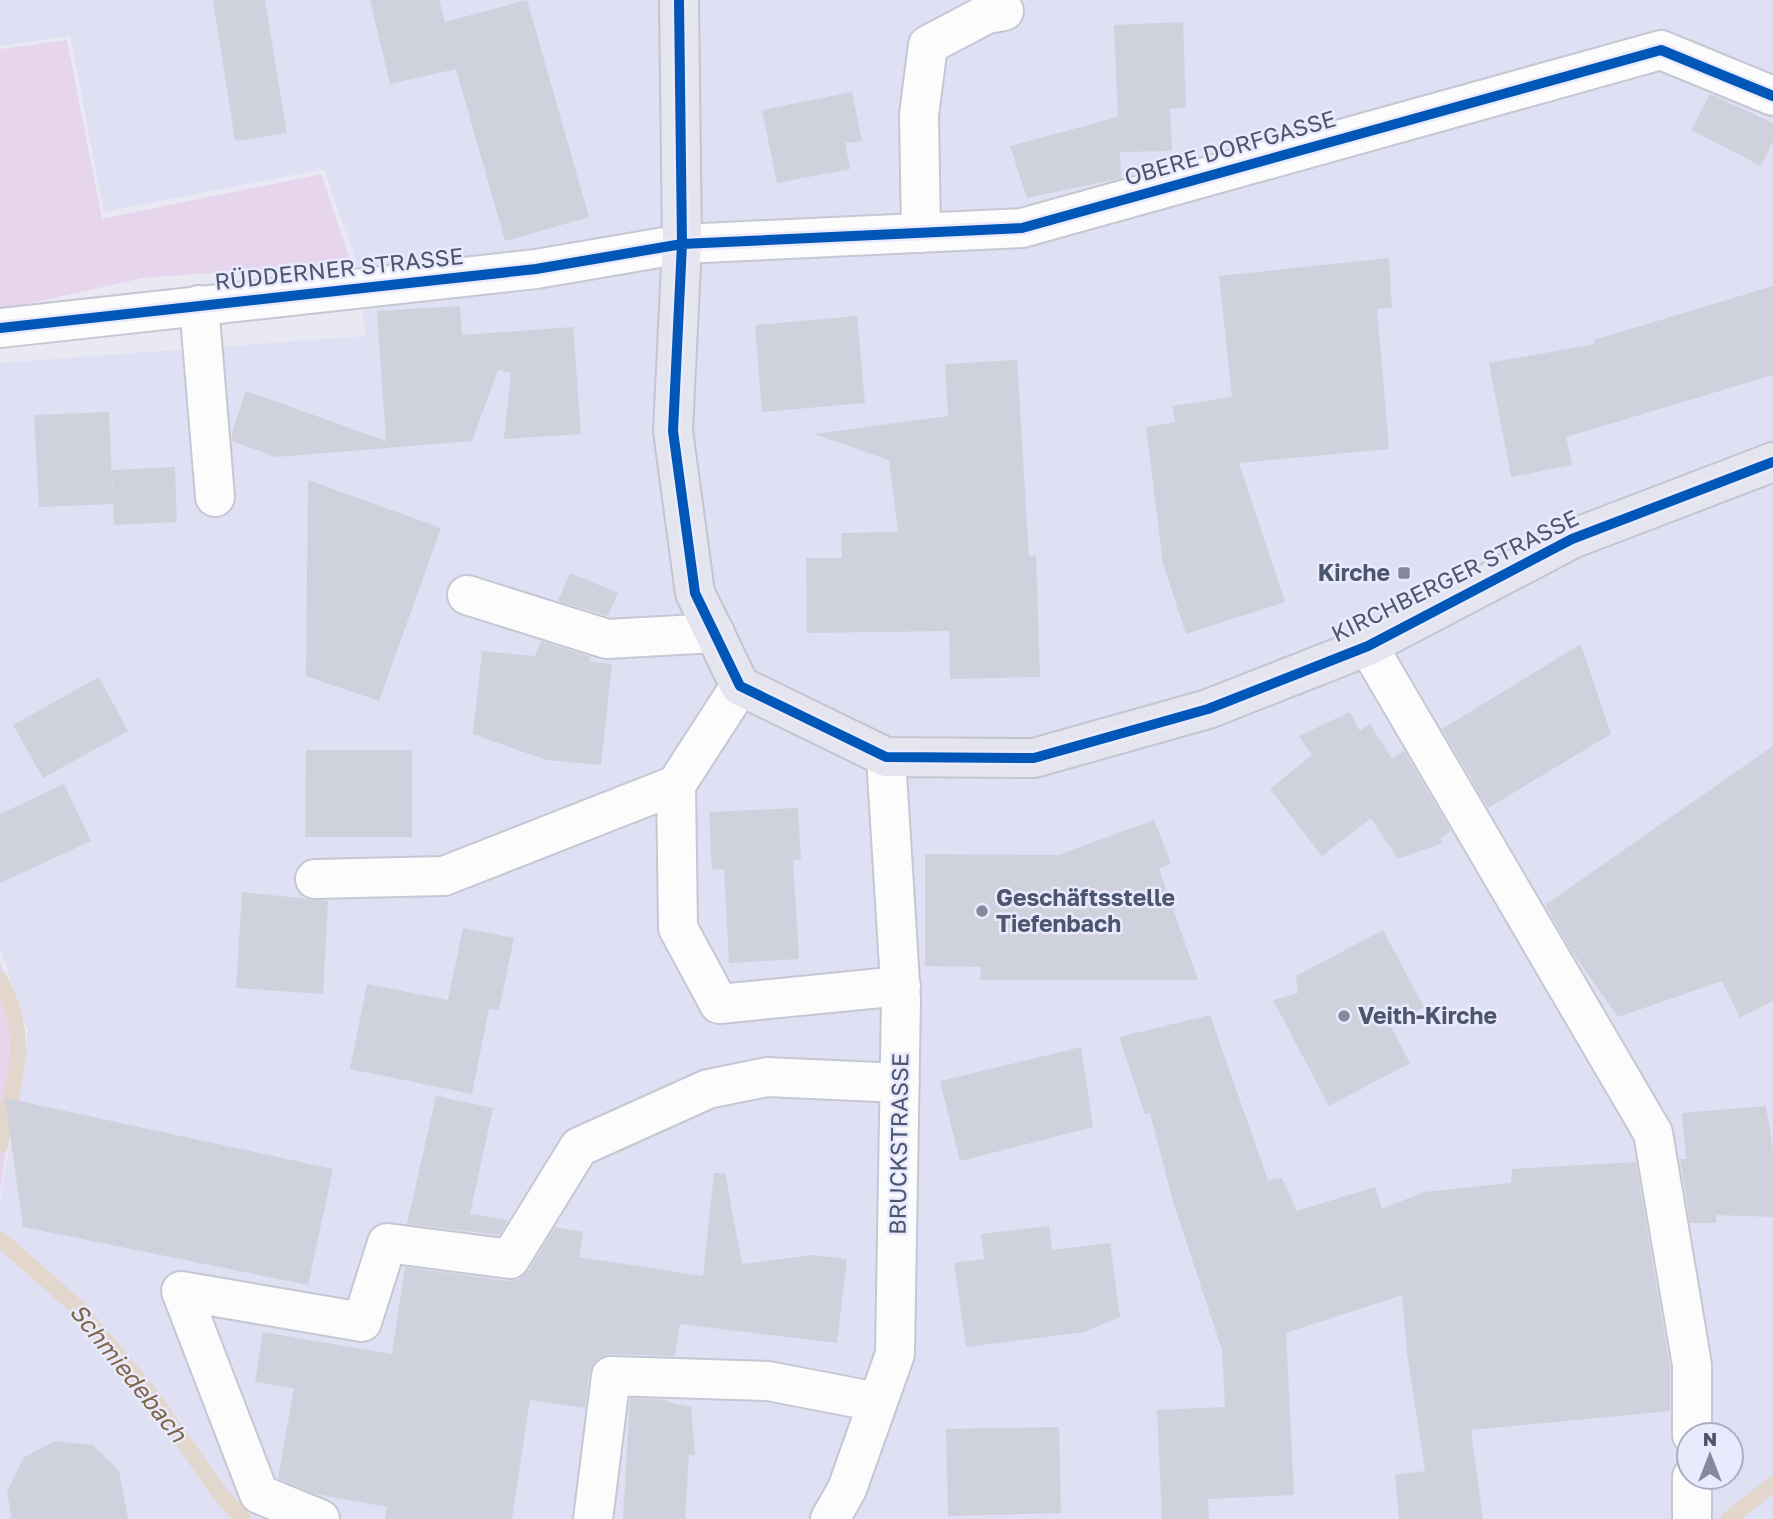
<svg xmlns="http://www.w3.org/2000/svg" width="1773" height="1519" viewBox="0 0 1773 1519" font-family="'Golos Text',sans-serif">
<style>
.residential{fill:#dfe0f3;fill-rule:evenodd}
.green{fill:#e6d5ec}
.lines{fill:none;stroke-linecap:round;stroke-linejoin:round}
.stream{stroke:#e3d6cc;stroke-width:16}
.building{fill:#cfd1dd}
.minor-casing{stroke:#c5c7d3;stroke-width:42}
.major-casing{stroke:#c3c5d0;stroke-width:42}
.minor{stroke:#fcfcfd;stroke-width:38}
.major{stroke:#e5e5f0;stroke-width:38}
.cycleway-casing{stroke:#eaeafd;stroke-width:15}
.cycleway{stroke:#0057b8;stroke-width:10}
.poi-dot{fill:#84899e;stroke:#eaeafd;stroke-width:2.5}
.labels{text-anchor:middle;stroke-width:5;stroke-linejoin:round;paint-order:stroke}
.street-label{font-size:23px;fill:#4d566f;stroke:#eaeafd}
.poi-label{font-size:23px;font-weight:bold;fill:#4d566f;stroke:#eaeafd;text-anchor:start}
.water-label{font-size:24px;font-style:italic;fill:#806649;stroke:#eaeafd}
</style>
<rect width="100%" height="100%" fill="#e9e9f4"/>
<path class="residential" d="M 0,0 L 1773,0 L 1773,1519 L 0,1519 L 0,1202 L 28,1032 L 0,947 L 0,363 L 366,336 L 356,261 L 324,169 L 104,212 L 70,36 L 0,46 ZM 1689,1435 L 1731,1435 L 1731,1477 L 1689,1477 Z"/>
<path class="green" d="M 67,40 L 102,219 L 321,174 L 351,263 L 143,278 L 0,310 L 0,49 Z
M 0,961 L 24,1031 L 0,1193 Z"/>
<g class="lines">
<path class="stream" d="M 0,980 C 33,1040 13,1082 0,1145
M 0,1239 L 78,1308 L 151,1395 L 220,1494 L 243,1519
M 1729,1519 L 1773,1484"/>
</g>
<path class="building" d="M 213,0 L 265,0 L 287,133 L 235,141 Z
M 370,0 L 439,0 L 445,22 L 527,0 L 589,217 L 505,241 L 456,69 L 390,84 Z
M 1183,22 L 1186,107 L 1170,109 L 1172,151 L 1120,152 L 1121,178 L 1027,198 L 1010,146 L 1118,117 L 1114,25 Z
M 852,92 L 862,141 L 845,143 L 850,169 L 777,183 L 762,110 Z
M 1710,94 L 1773,123 L 1773,142 L 1761,166 L 1691,130 Z
M 1389,258 L 1392,308 L 1377,309 L 1389,449 L 1239,463 L 1285,602 L 1186,634 L 1163,564 L 1146,427 L 1175,422 L 1172,406 L 1232,397 L 1219,276 Z
M 1773,286 L 1773,375 L 1566,437 L 1572,465 L 1511,477 L 1489,363 L 1595,344 L 1594,340 Z
M 460,306 L 462,335 L 573,327 L 581,434 L 504,439 L 511,373 L 498,370 L 472,441 L 276,457 L 232,441 L 232,432 L 246,391 L 386,441 L 377,311 Z
M 857,316 L 865,403 L 762,412 L 755,325 Z
M 1017,360 L 1029,556 L 1036,555 L 1040,677 L 950,679 L 949,631 L 807,633 L 806,558 L 842,558 L 841,533 L 898,532 L 889,460 L 814,434 L 948,416 L 945,364 Z
M 109,412 L 113,504 L 39,507 L 34,415 Z
M 175,467 L 177,522 L 114,525 L 112,470 Z
M 308,480 L 441,528 L 379,701 L 306,676 Z
M 570,573 L 618,593 L 608,616 L 558,601 Z
M 541,641 L 591,657 L 589,662 L 612,664 L 601,765 L 546,760 L 473,734 L 482,651 L 535,656 Z
M 1581,644 L 1611,734 L 1488,808 L 1442,729 Z
M 99,677 L 128,731 L 43,778 L 13,725 Z
M 1350,712 L 1360,731 L 1370,724 L 1392,759 L 1404,751 L 1451,831 L 1440,838 L 1443,843 L 1398,859 L 1371,818 L 1322,856 L 1270,789 L 1312,755 L 1299,736 Z
M 1773,746 L 1773,1001 L 1740,1018 L 1722,981 L 1618,1017 L 1573,953 L 1545,905 Z
M 306,750 L 412,750 L 412,837 L 305,837 Z
M 64,784 L 91,841 L 0,883 L 0,814 Z
M 798,808 L 801,860 L 793,860 L 799,959 L 729,963 L 724,869 L 712,870 L 709,812 Z
M 1154,820 L 1171,863 L 1159,869 L 1198,980 L 980,980 L 981,967 L 925,966 L 925,854 L 1058,855 Z
M 242,892 L 328,901 L 323,994 L 236,988 Z
M 463,928 L 514,938 L 499,1010 L 489,1009 L 472,1094 L 350,1069 L 367,984 L 448,1000 Z
M 1383,930 L 1424,1007 L 1390,1025 L 1410,1063 L 1329,1106 L 1273,1000 L 1298,993 L 1296,976 Z
M 1210,1015 L 1268,1180 L 1282,1178 L 1297,1211 L 1375,1187 L 1382,1209 L 1424,1192 L 1511,1183 L 1512,1169 L 1636,1162 L 1670,1367 L 1670,1411 L 1471,1430 L 1483,1519 L 1399,1519 L 1395,1475 L 1425,1471 L 1407,1353 L 1402,1295 L 1286,1333 L 1294,1495 L 1208,1499 L 1209,1519 L 1162,1519 L 1157,1410 L 1225,1407 L 1222,1350 L 1173,1202 L 1150,1113 L 1145,1114 L 1119,1037 Z
M 1081,1047 L 1093,1127 L 960,1161 L 940,1081 Z
M 436,1096 L 493,1108 L 470,1214 L 508,1220 L 499,1235 L 407,1224 Z
M 5,1098 L 333,1169 L 308,1285 L 23,1227 Z
M 1766,1106 L 1773,1151 L 1773,1217 L 1716,1215 L 1716,1223 L 1690,1223 L 1680,1159 L 1686,1159 L 1682,1113 Z
M 714,1173 L 725,1173 L 742,1264 L 812,1255 L 847,1259 L 837,1343 L 680,1324 L 675,1356 L 612,1354 L 601,1357 L 589,1373 L 585,1408 L 530,1400 L 512,1519 L 385,1519 L 387,1507 L 316,1494 L 278,1478 L 294,1388 L 255,1382 L 263,1332 L 392,1354 L 405,1267 L 507,1281 L 519,1279 L 529,1270 L 555,1227 L 583,1232 L 579,1257 L 703,1276 Z
M 1049,1226 L 1052,1250 L 1110,1243 L 1120,1317 L 1084,1332 L 966,1347 L 954,1263 L 984,1259 L 981,1234 Z
M 630,1398 L 668,1400 L 667,1402 L 691,1407 L 695,1456 L 689,1454 L 685,1519 L 623,1519 Z
M 1059,1427 L 1061,1513 L 948,1516 L 946,1429 Z
M 55,1441 L 92,1445 L 119,1470 L 128,1519 L 12,1519 L 7,1492 L 23,1458 Z"/>
<g class="lines">
<g class="minor-casing">
<path id="minor" d="M 921,233 L 919,115 L 928,45 L 987,14 L 1004,11
M 199,305 L 215,497
M 0,328 L 536,269 L 682,244 L 1022,228 L 1661,50 L 1773,96
M 467,595 L 607,639 L 715,633
M 1368,646 L 1653,1133 L 1692,1365 L 1692,1435
M 740,686 L 676,785 L 678,928 L 719,1004 L 901,986
M 315,879 L 444,876 L 676,785
M 1692,1477 L 1692,1519
M 320,1519 L 259,1494 L 181,1291 L 362,1322 L 387,1243 L 510,1259 L 579,1147 L 708,1089 L 767,1077 L 900,1083
M 593,1519 L 611,1376 L 768,1381 L 877,1402
M 830,1519 L 847,1489 L 895,1354 L 901,999 L 886,757"/>
</g>
<g class="major-casing">
<path id="major" d="M 679,0 L 682,244 L 673,431 L 695,593 L 740,686 L 886,757 L 1034,758 L 1208,709 L 1368,646 L 1572,539 L 1773,462"/>
</g>
<use href="#minor" class="minor"/>
<use href="#major" class="major"/>
<g class="cycleway-casing">
<path id="cycleway" d="M 679,0 L 682,244 L 673,431 L 695,593 L 740,686 L 886,757 L 1034,758 L 1208,709 L 1368,646 L 1572,539 L 1773,462
M 0,328 L 536,269 L 682,244 L 1022,228 L 1661,50 L 1773,96"/>
</g>
<use href="#cycleway" class="cycleway"/>
</g>
<g class="poi-dot">
<rect x="1397" y="566" width="14" height="14" rx="3.5"/>
<circle cx="982" cy="911" r="7"/>
<circle cx="1344" cy="1016" r="7"/>
</g>
<g class="labels">
<g class="street-label">
<text transform="translate(1230 148) rotate(-16)" y="8">OBERE DORFGASSE</text>
<text transform="translate(339 269) rotate(-6)" y="8">RÜDDERNER STRASSE</text>
<text transform="translate(1455 576) rotate(-26)" y="8">KIRCHBERGER STRASSE</text>
<text transform="translate(899 1144) rotate(-89)" y="8">BRUCKSTRASSE</text>
</g>
<g class="poi-label">
<text x="1390" y="581" text-anchor="end">Kirche</text>
<text x="996" y="906">Geschäftsstelle<tspan x="996" dy="26">Tiefenbach</tspan></text>
<text x="1358" y="1024">Veith-Kirche</text>
</g>
<g class="water-label">
<text transform="translate(128 1373) rotate(51)" y="8">Schmiedebach</text>
</g>
</g>
<g transform="translate(1710 1456)"><circle r="33" fill="#eaeafd" stroke="#abafc4" stroke-width="2"/>
<path d="M0-5L12 26L0 18L-12 26Z" fill="#84899e"/>
<text y="-10" font-size="19" font-weight="bold" text-anchor="middle" fill="#4d566f">N</text>
</g>
</svg>
